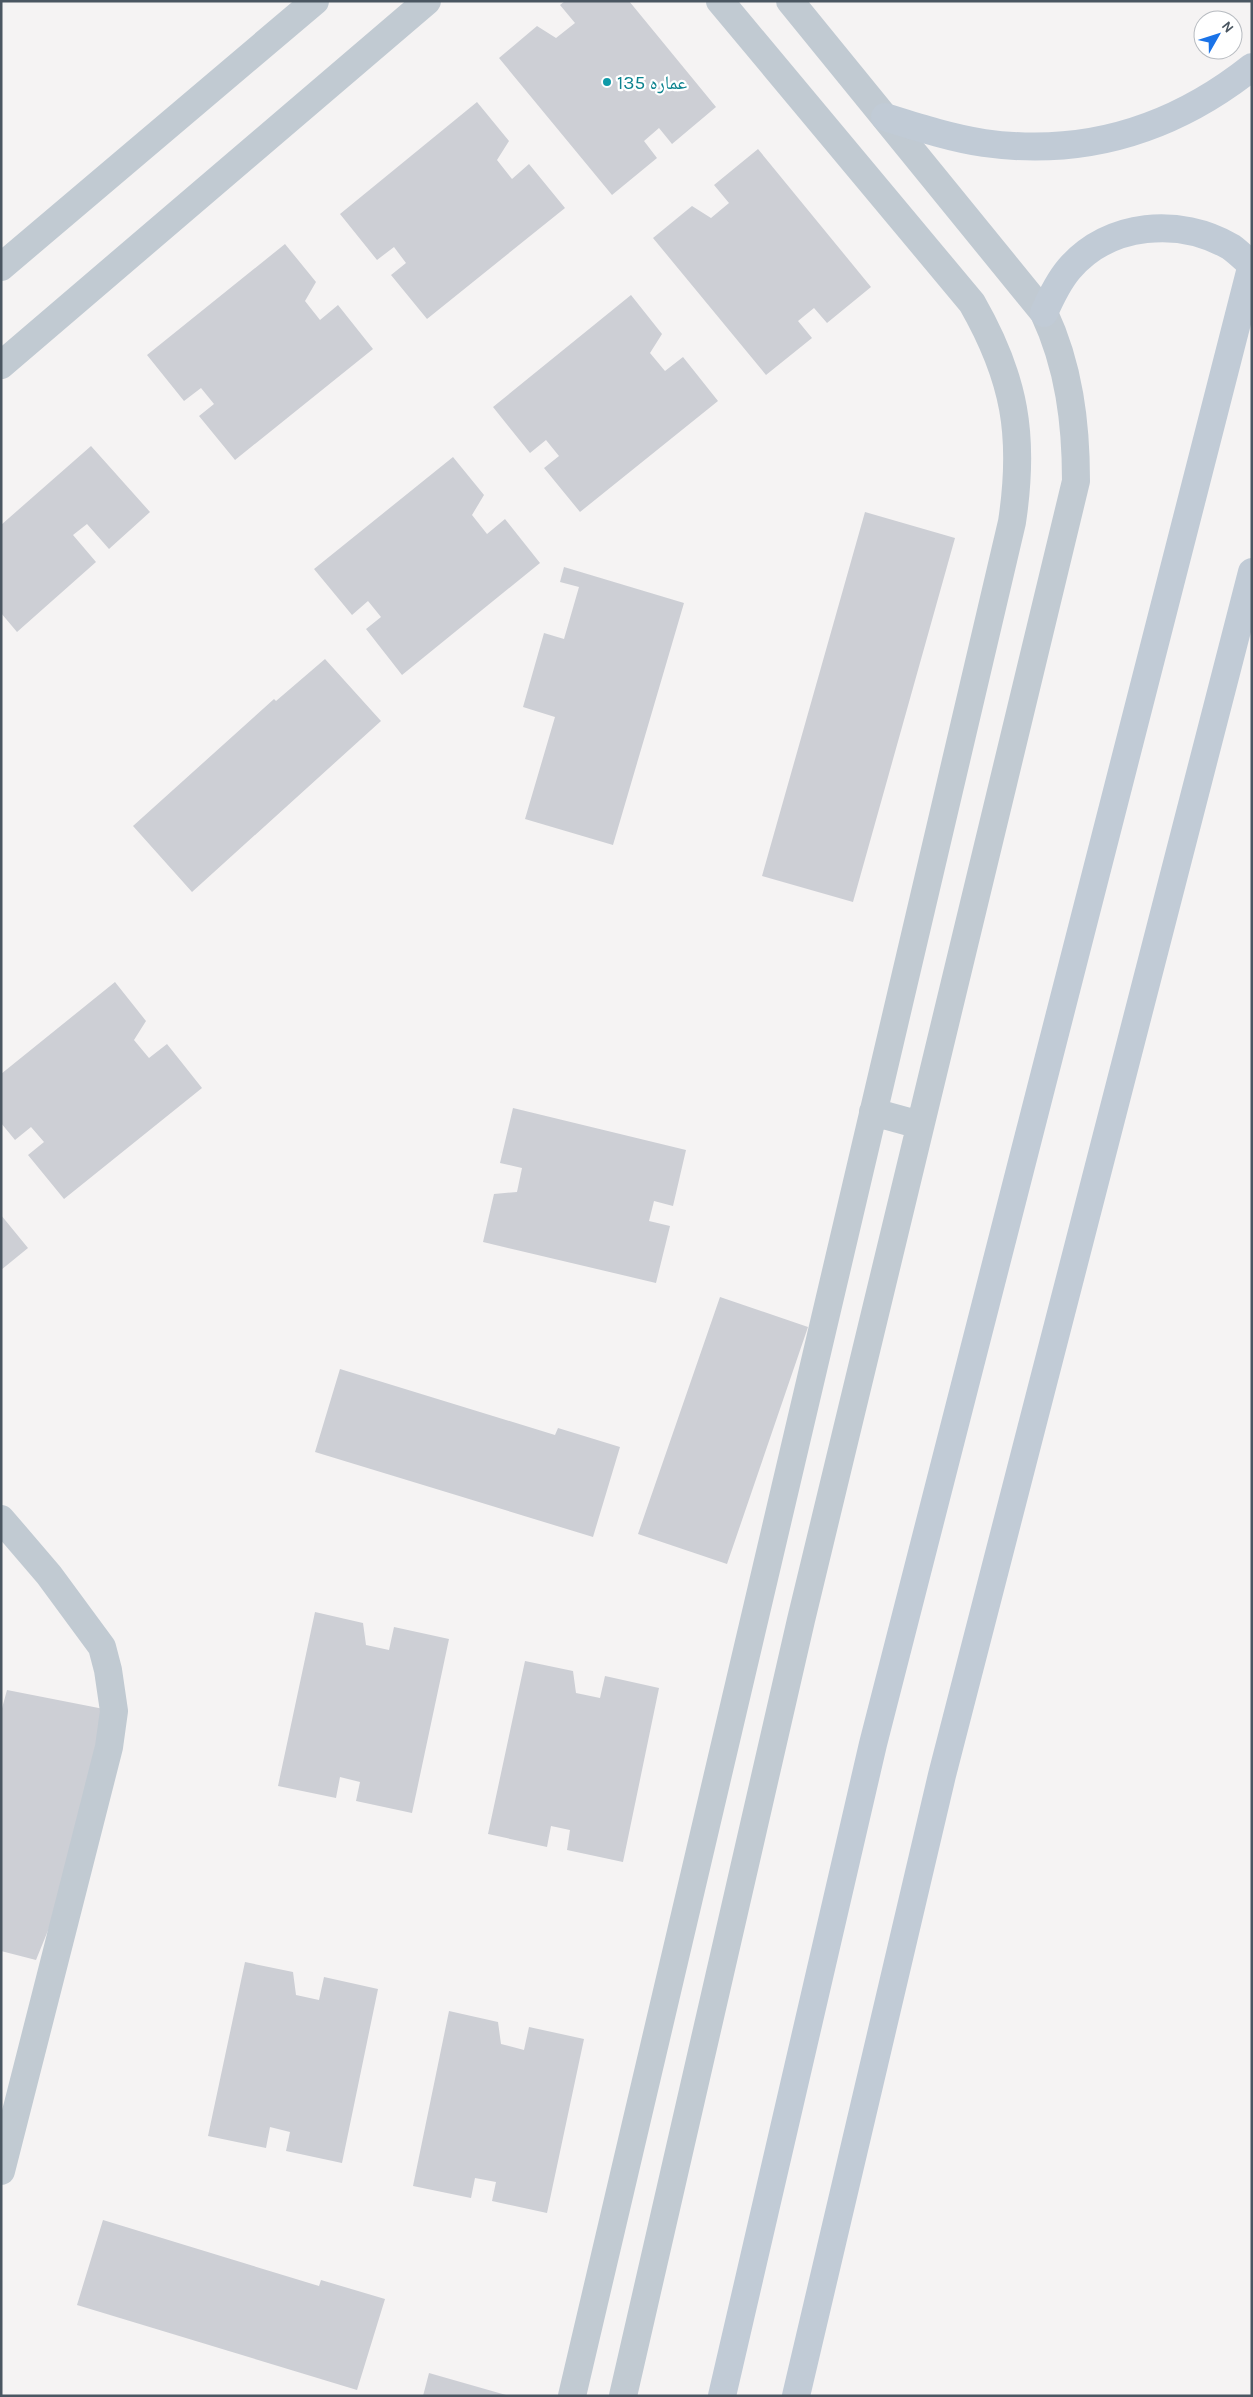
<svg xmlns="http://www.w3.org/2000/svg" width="1253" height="2397" viewBox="0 0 1253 2397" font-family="Karla,'Noto Naskh Arabic',sans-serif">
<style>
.building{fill:#cdcfd5}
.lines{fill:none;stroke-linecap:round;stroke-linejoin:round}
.street{stroke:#c1cad2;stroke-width:28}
.secondary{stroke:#c1cbd6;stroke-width:28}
.culture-dot{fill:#0f9aa8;stroke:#fff;stroke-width:2}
.labels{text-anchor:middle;stroke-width:4.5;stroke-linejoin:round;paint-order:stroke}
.culture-label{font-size:19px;fill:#0d838f;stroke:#fff;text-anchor:start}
</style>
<rect width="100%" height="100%" fill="#f5f3f3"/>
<path class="building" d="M 565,1 L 629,1 L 716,107 L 672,144 L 659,128 L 644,141 L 657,158 L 612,195 L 499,58 L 537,26 L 556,38 L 575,23 L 560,5 Z
M 477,102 L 509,141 L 497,160 L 512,179 L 529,164 L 565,208 L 427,319 L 391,275 L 406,263 L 394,247 L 377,260 L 340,214 Z
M 758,149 L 871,287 L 827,323 L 814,308 L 798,321 L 812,338 L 766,375 L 653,238 L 692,206 L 711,218 L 729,203 L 714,185 Z
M 285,244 L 316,282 L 305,301 L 320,320 L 338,305 L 373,349 L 235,460 L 199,416 L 214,404 L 201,388 L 184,401 L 147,355 Z
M 631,295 L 662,334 L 650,353 L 665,371 L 683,357 L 718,401 L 580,512 L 544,468 L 559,456 L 546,440 L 530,453 L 493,407 Z
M 91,446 L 150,512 L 109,549 L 87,524 L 73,535 L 96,562 L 17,632 L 1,613 L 1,525 Z
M 453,457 L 484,495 L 472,515 L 487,534 L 505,519 L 540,563 L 402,675 L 366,629 L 381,617 L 368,601 L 352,615 L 314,569 Z
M 865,512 L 955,538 L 853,902 L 762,876 Z
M 564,567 L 684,603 L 613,845 L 525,819 L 555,717 L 523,707 L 544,633 L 564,639 L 579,587 L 560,582 Z
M 325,659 L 381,721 L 192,892 L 133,826 L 274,699 L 276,701 Z
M 115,982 L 146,1021 L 134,1040 L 149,1058 L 167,1044 L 202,1088 L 64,1199 L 28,1155 L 44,1142 L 31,1127 L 15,1140 L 1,1123 L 1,1074 Z
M 513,1108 L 686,1150 L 673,1206 L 654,1201 L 649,1221 L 670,1226 L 656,1283 L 483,1242 L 494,1194 L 517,1192 L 522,1168 L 500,1163 Z
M 1,1215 L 28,1248 L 1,1270 Z
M 720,1297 L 808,1327 L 727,1564 L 638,1534 Z
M 340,1369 L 555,1435 L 558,1428 L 620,1447 L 593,1537 L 315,1452 Z
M 315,1612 L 363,1623 L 366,1645 L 389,1650 L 394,1627 L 449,1639 L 412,1813 L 356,1801 L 360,1782 L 340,1777 L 336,1798 L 278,1786 Z
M 525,1661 L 573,1671 L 576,1693 L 600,1698 L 605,1676 L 659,1688 L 623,1862 L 567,1850 L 570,1830 L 551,1826 L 547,1847 L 488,1834 Z
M 7,1690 L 114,1711 L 84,1842 L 36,1960 L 1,1951 L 1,1712 Z
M 245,1962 L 293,1972 L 296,1995 L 319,2000 L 324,1977 L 378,1989 L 342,2163 L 286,2151 L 290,2132 L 270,2127 L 266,2148 L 208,2136 Z
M 449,2011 L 498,2022 L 501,2044 L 524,2050 L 529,2027 L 584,2039 L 547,2213 L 492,2201 L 496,2182 L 475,2178 L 471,2198 L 413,2186 Z
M 103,2220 L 319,2286 L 321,2280 L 385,2299 L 357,2390 L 77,2305 Z
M 429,2373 L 506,2395 L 506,2396 L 423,2396 Z"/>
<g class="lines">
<path class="street" d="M 1,267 L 315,1
M 1,365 L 427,1
M 873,1112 L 920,1125
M 1,1519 L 49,1575 L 102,1647 L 108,1670 L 114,1711 L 109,1747 L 1,2171
M 572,2396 L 1012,522 C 1025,436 1015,378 972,303 L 720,1
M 623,2396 L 801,1620 L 1076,481 C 1076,423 1069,366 1044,313 L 790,1"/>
<path class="secondary" d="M 885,117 C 917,127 951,138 984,143 C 1084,157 1174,129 1252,67
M 1044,313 C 1051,297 1058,282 1069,269 C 1109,222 1180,217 1231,247 C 1238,252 1245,259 1252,265
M 722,2396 L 873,1744 L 1252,264
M 796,2396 L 942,1775 L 1252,572"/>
</g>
<circle class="culture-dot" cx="607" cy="82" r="5"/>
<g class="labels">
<g class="culture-label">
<text x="617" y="89">عماره 135</text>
</g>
</g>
<rect width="1253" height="2397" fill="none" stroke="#4a5661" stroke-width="5"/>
<g transform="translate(1218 35) rotate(51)"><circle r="24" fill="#ffffff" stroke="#b7bbc0"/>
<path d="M0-4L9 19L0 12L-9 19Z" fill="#1a73e8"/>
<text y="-8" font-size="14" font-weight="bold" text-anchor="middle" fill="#4a5661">N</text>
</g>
</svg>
